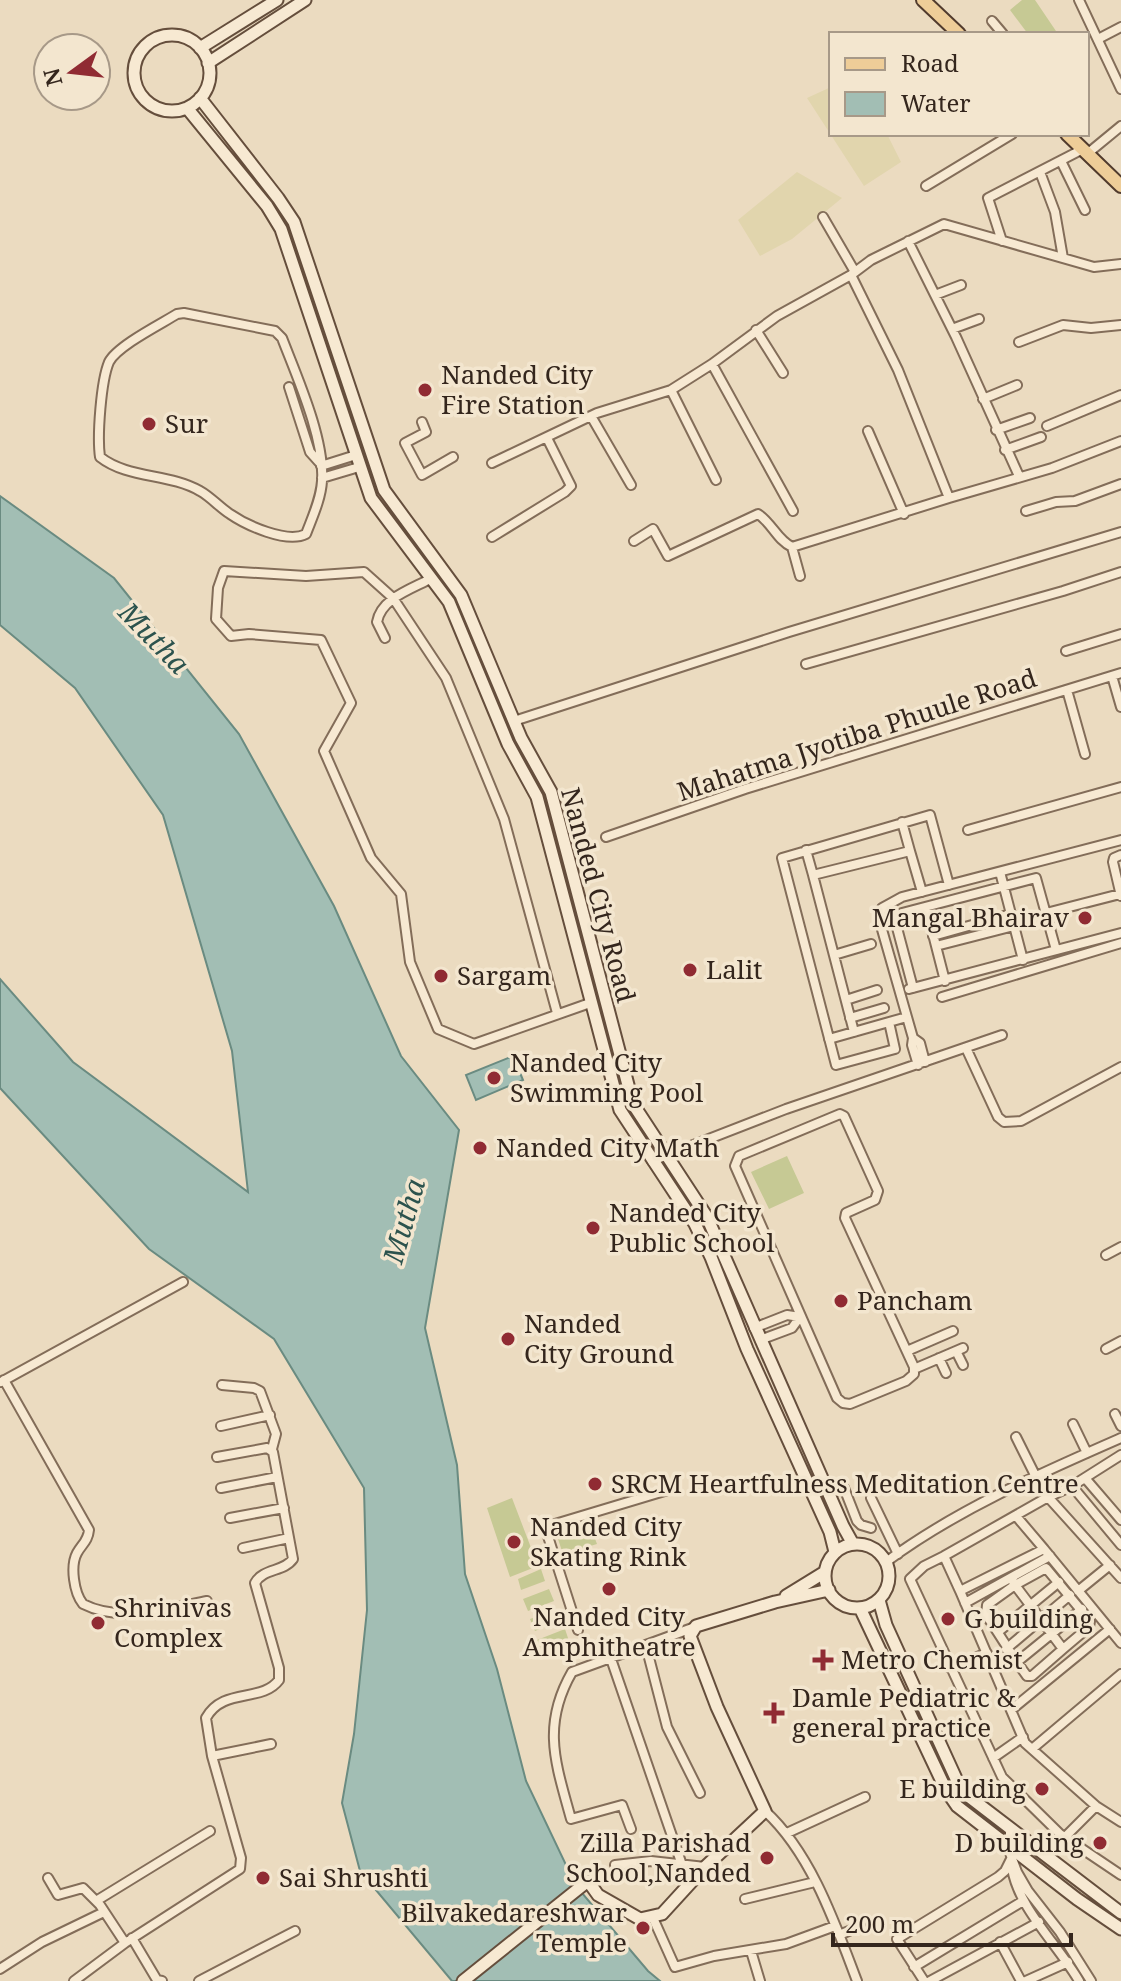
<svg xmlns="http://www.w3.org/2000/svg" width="1121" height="1981" viewBox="0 0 1121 1981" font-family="'Noto Serif',serif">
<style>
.farmland{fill:#e1d5ad}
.green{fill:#c6c994}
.water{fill:#a2beb4;stroke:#6a8b81;stroke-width:2}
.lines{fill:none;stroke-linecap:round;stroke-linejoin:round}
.street-casing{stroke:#836d59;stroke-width:12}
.secondary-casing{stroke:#654e3c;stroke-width:15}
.primary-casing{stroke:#513b2d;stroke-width:16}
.street{stroke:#f7e9d2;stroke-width:8}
.secondary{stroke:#f7e9d2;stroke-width:11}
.primary{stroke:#eecd98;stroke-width:12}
.poi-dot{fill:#902b33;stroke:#f3e6cf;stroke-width:3}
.labels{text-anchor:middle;stroke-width:7;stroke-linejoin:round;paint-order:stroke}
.poi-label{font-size:26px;fill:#34261d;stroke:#f3e6cf;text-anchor:start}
.street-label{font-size:26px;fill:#34261d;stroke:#f3e6cf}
.water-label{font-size:28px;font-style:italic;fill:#2c534e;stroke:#f3e6cf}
</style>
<rect width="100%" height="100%" fill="#ebdbc0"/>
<path class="farmland" d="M 831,87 L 831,134 L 887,134 L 901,162 L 864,186 L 807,98 Z
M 797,172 L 842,198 L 792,239 L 760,256 L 738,220 Z"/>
<path class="green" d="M 1022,0 L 1035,0 L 1058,34 L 1028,34 L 1010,10 Z
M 787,1156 L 804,1193 L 769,1209 L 751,1172 Z
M 512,1498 L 538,1566 L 510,1577 L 487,1508 Z
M 588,1520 L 597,1544 L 563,1554 L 555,1530 Z
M 541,1569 L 545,1581 L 521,1590 L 518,1579 Z
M 549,1589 L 554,1601 L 528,1611 L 523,1599 Z
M 557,1609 L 561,1620 L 535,1631 L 530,1619 Z
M 565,1629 L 570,1644 L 542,1653 L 537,1640 Z"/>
<path class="water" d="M 0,496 L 114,578 L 239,734 L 334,906 L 401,1056 L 459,1130 L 425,1328 L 457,1465 L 465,1574 L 497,1669 L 526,1781 L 576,1886 L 648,1971 L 660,1981 L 452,1981 L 360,1871 L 342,1803 L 354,1734 L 367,1610 L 364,1488 L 274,1339 L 149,1249 L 0,1088 L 0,979 L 73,1062 L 248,1192 L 232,1051 L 163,815 L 75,688 L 0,625 Z
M 513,1056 L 523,1080 L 476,1100 L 466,1075 Z"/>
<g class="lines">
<g class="street-casing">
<path id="street" d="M 1079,0 L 1121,89
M 992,21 L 1003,34
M 1098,39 L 1121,27
M 1087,154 L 1121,126
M 1061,161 L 1085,210
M 1040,172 L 1055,212 L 1063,258
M 926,186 L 1012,134
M 823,217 L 855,272
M 908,241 L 956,337 L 1019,476
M 1002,241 L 988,198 L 1083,149
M 851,275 L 898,370 L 949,498 L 1052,468 L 1121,441
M 935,295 L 961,285
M 184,313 L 275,331 L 282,338 C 297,377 325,439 322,481 C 321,499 312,518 306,534 C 287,544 246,525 230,514 C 219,507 211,497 200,491 C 169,473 128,479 100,457 C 97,436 101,381 109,362 C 117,346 161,324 177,314 Z
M 952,329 L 979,319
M 756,330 L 783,373
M 1019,342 L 1063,325 L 1091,328 L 1121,325
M 712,364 L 793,511
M 289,387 L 310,452 L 319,462
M 671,390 L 716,480
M 983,399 L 1017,385
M 591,416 L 631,485
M 422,422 L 426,432 L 405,443 L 422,475 L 453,457
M 1047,426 L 1121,395
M 996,430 L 1030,418
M 868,431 L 904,514
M 1005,450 L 1041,437
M 492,463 L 597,413 L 671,390 L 712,364 L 777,316 L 851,275 L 871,260 L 944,224 L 1094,267 L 1121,264
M 321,466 L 356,455
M 322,478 L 359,467
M 1026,511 L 1056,502 L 1075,501 L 1121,484
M 492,537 L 565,492 L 571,486 L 547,438
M 634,541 L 653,529 L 668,556 L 758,514 C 772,523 777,540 792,547
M 800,576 L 792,547 L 949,498
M 385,638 L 377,622 C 381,598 412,589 432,578
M 1066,651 L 1121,634
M 806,664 L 1063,591 L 1121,572
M 1112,676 L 1121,707
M 1067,690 L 1085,754
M 514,721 L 789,632 L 1121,532
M 902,822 L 910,851
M 968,830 L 1121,787
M 606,837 L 745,789 L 1121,673
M 806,850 L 813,875
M 1000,872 L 1023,960
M 1121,896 L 1113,862 L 1114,858 L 1121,855
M 926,907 L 945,981
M 1046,913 L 1120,894
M 933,936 L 1011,914
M 936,946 L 1014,926
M 834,955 L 871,944
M 913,988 L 896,924 L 895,919 L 902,913 L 1036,878 L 1056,950
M 909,989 L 1121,933
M 942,997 L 1121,943
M 846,1000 L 877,990
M 557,1013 L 504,819 L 446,678 L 393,598 L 364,572 L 306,576 L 224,571 L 218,588 L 216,619 L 231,636 L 249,634 L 321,640 L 351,703 L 324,751 L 371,858 L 401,894 L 410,962 L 438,1029 L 474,1044 L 590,1003
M 907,1017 L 889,1022 L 895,1049 L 836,1065 L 782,858 L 930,815 L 949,885
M 850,1018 L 884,1008
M 854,1032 L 813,875 L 910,851 L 922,892
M 913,1038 L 879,919 L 882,908 L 902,897 L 1121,840
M 829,1039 L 889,1022
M 966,1048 L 998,1117 L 1004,1122 L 1021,1121 L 1121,1067
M 918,1065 L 912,1045 L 913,1038 L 920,1043 L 925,1062
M 840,1114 L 844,1116 L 878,1191 L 875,1200 L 846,1213 L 845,1218 L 914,1367 L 914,1374 L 906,1381 L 850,1404 L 843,1403 L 837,1398 L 735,1166 L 739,1156 Z
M 652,1161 L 786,1109 L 1002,1035
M 1106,1255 L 1121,1247
M 754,1328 L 787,1315 L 800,1317 L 792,1328 L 760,1340
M 1106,1349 L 1121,1341
M 907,1351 L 953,1331
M 956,1351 L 963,1365
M 939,1358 L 946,1373
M 914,1369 L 963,1348
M 4,1380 L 89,1530 C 88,1541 82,1544 77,1553 C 70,1566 74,1593 83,1604 C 120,1623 168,1609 207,1601
M 1,1382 L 183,1282
M 222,1385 L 254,1388 L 260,1391 L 276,1434 L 272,1449
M 1115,1414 L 1121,1426
M 1073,1424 L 1087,1453
M 221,1426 L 270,1415
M 1016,1437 L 1036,1477
M 1085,1478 L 1121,1520
M 1072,1486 L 1121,1545
M 221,1488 L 277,1477
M 828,1494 L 844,1488 L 857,1521 L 861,1525 L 871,1528
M 1048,1497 L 1072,1486 L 1121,1455
M 871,1498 L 898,1554
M 1016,1516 L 1044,1549
M 230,1518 L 284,1508
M 243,1548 L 289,1538
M 944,1556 L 1048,1497 L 1121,1578
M 886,1562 C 956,1510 1041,1473 1121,1438
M 1011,1578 L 1015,1585 L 1063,1649 L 1032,1676 L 1027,1676 C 1011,1655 1001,1636 986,1615 L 987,1605 L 1015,1585 L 1046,1568 L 1090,1621 L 1089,1627 L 1063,1649
M 960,1591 L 944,1556 L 924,1566 L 910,1579 L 1002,1777 L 1060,1834 L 1121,1875
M 1078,1591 L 1110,1565
M 965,1603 L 1050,1556
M 578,1630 L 545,1527 L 668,1490
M 998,1632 L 1059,1582
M 1121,1643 L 1044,1549 L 960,1591 L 1025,1743 L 1096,1806 L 1121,1822
M 646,1646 L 667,1727 L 700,1793
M 1006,1649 L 1070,1595
M 610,1656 L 682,1865
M 1017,1662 L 1082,1609
M 950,1668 L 987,1653
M 1011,1710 L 1110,1629
M 1032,1749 L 1121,1674
M 212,1756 L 271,1744
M 993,1758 L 1023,1737
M 765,1811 C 811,1853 835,1923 857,1981
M 631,1829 L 622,1805 L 571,1819 C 556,1764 541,1726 572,1672 L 695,1627
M 1010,1829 L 1010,1853 L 1017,1872 L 1028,1891 L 1060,1932 L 1091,1981
M 787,1833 L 865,1797
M 1065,1837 L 1096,1806
M 615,1865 L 651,1861 L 705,1867
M 1012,1868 C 1018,1908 1059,1946 1079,1981
M 48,1878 L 58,1895 L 83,1888 L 100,1905 L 125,1943 L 74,1981
M 745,1899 L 815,1882
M 96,1901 L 210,1831
M 653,1918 L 675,1967 L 714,1956 L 786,1944 L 835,1926
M 839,1935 L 861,1926
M 132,1938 L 157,1980 L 162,1981
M 1000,1942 L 1021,1981
M 125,1943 L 240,1869 L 241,1858 L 212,1756 L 206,1718 C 223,1687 262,1703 279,1680 L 279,1668 L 255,1583 C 263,1568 284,1572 293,1559 L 273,1452 L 267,1448 L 217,1457
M 751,1951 L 760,1981
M 914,1967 L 1023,1901
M 0,1969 L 42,1942 L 104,1912
M 199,1981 L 295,1931
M 924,1981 L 897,1939 L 998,1877 L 1005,1871 L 1011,1859
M 930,1981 L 1039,1922
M 1026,1981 L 1068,1962"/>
</g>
<g class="secondary-casing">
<path id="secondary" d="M134 73a38 38 0 1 1 76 0a38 38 0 1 1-76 0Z
M 200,48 L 277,0
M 208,63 L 305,0
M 200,98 L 278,198 L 294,222 L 384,490 L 461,595 L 521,738 L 551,792 L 633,1104 L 707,1217 L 843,1526 L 853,1544
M 187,108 L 267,206 L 281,229 L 371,498 L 449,602 L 508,744 L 537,797 L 620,1110 L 695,1224 L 711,1257 L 747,1349 L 830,1532 L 835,1552
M825 1576a32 32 0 1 1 64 0a32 32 0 1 1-64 0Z
M 786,1596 L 825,1572
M 879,1600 L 886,1625 L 958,1783 L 968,1796 L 1121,1913
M 860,1608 L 946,1790 L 957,1806 L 1077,1899 L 1121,1929
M 463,1981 L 588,1881 L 598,1895 L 640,1919 L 662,1914 L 705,1867 L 765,1811 L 717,1707 L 690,1636 L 696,1626 L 775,1602 L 829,1590"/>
</g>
<g class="primary-casing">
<path id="primary" d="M 923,0 L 959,34
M 1067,134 L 1121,186"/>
</g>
<use href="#street" class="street"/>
<use href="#secondary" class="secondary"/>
<use href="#primary" class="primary"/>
</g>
<g class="poi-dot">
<circle cx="425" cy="390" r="8"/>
<circle cx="149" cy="424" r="8"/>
<circle cx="1085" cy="918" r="8"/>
<circle cx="690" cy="970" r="8"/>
<circle cx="441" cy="976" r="8"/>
<circle cx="494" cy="1078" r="8"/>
<circle cx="480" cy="1148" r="8"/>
<circle cx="593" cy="1228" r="8"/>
<circle cx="841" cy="1301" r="8"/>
<circle cx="508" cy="1339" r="8"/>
<circle cx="595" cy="1484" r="8"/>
<circle cx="514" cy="1542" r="8"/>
<circle cx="609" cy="1589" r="8"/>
<circle cx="948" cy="1619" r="8"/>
<circle cx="98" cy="1623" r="8"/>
<path d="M819 1648h8v8h8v8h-8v8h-8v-8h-8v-8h8z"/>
<path d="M770 1701h8v8h8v8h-8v8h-8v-8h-8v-8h8z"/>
<circle cx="1042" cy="1789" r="8"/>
<circle cx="1100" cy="1843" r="8"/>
<circle cx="767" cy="1858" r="8"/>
<circle cx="263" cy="1878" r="8"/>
<circle cx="643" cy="1928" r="8"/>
</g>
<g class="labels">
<g class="poi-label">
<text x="441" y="384">Nanded City<tspan x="441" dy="30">Fire Station</tspan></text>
<text x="165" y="433">Sur</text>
<text x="1069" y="927" text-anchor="end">Mangal Bhairav</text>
<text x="706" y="979">Lalit</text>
<text x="457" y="985">Sargam</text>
<text x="510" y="1072">Nanded City<tspan x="510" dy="30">Swimming Pool</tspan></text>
<text x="496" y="1157">Nanded City Math</text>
<text x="609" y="1222">Nanded City<tspan x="609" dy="30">Public School</tspan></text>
<text x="857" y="1310">Pancham</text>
<text x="524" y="1333">Nanded<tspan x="524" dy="30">City Ground</tspan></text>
<text x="611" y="1493">SRCM Heartfulness Meditation Centre</text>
<text x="530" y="1536">Nanded City<tspan x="530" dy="30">Skating Rink</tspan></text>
<text x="114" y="1617">Shrinivas<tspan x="114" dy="30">Complex</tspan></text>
<text x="609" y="1626" text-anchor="middle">Nanded City<tspan x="609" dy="30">Amphitheatre</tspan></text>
<text x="964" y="1628">G building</text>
<text x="841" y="1669">Metro Chemist</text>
<text x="792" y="1707">Damle Pediatric &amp;<tspan x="792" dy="30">general practice</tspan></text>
<text x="1026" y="1798" text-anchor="end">E building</text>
<text x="751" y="1852" text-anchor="end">Zilla Parishad<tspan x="751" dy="30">School,Nanded</tspan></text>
<text x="1084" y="1852" text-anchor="end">D building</text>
<text x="279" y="1887">Sai Shrushti</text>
<text x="627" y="1922" text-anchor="end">Bilvakedareshwar<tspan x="627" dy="30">Temple</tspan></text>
</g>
<g class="street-label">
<text transform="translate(857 735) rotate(-18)" y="9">Mahatma Jyotiba Phuule Road</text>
<text transform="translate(598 895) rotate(75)" y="9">Nanded City Road</text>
</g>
<g class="water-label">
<text transform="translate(154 638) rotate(46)" y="10">Mutha</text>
<text transform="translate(404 1221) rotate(-74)" y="10">Mutha</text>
</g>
</g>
<rect x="829" y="32" width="260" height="104" fill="#f3e6cf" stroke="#a79988" stroke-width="2"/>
<rect x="845" y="58" width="40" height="12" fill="#eecd98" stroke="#a79988" stroke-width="2"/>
<text x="901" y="72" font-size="24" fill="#34261d">Road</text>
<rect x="845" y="92" width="40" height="24" fill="#a2beb4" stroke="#a79988" stroke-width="2"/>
<text x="901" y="112" font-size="24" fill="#34261d">Water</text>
<g transform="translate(72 72) rotate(255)"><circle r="38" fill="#f3e6cf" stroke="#a79988" stroke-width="2"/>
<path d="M0-6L14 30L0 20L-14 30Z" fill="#902b33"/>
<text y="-12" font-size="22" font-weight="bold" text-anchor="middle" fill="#34261d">N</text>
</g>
<path d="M833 1933v12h238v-12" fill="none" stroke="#34261d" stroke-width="4"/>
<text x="845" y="1933" font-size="24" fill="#34261d" stroke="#f3e6cf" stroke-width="6" paint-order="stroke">200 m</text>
</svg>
